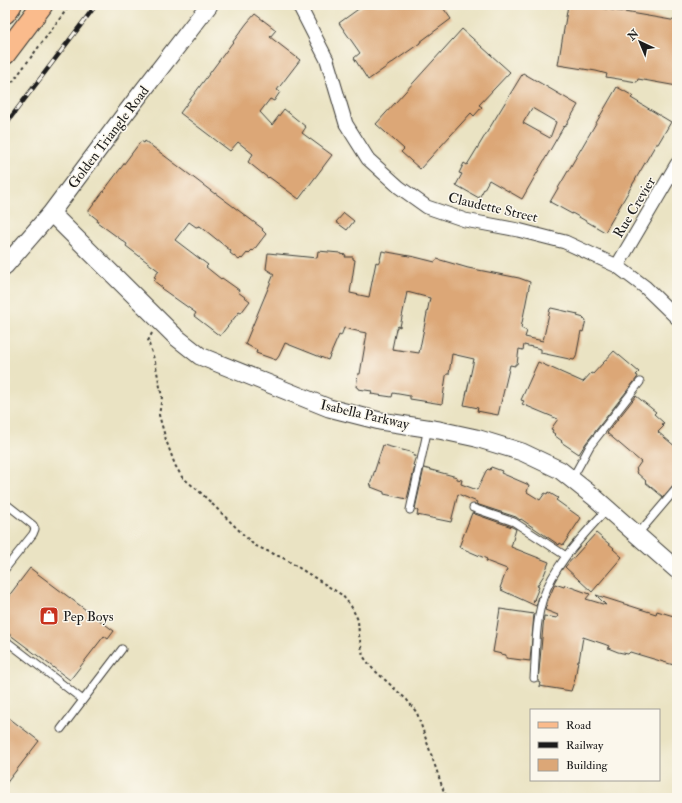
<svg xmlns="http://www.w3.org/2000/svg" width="682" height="803" viewBox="0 0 682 803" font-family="'IM FELL Double Pica',serif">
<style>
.building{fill:#dca777;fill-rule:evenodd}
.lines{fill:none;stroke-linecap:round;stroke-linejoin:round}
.service-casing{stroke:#3b3a35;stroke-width:9}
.minor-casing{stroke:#3b3a35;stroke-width:15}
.tertiary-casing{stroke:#3b3a35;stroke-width:19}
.primary-casing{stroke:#3b3a35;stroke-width:23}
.path{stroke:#3b3a35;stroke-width:2;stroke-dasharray:3 3;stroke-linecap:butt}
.service{stroke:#fff;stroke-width:7}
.minor{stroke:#fff;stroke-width:13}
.tertiary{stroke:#fff;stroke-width:17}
.primary{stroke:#fabb8c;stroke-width:21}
.rail-casing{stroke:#1c1c1c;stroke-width:4.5}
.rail{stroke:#fbf7ec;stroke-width:3;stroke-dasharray:9;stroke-linecap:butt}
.labels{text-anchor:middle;stroke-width:3;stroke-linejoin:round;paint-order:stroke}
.street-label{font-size:14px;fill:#1c1c1c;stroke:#fbf7ec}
.poi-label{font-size:14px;fill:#1c1c1c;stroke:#fbf7ec;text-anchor:start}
</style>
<rect width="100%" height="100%" fill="#fbf7ec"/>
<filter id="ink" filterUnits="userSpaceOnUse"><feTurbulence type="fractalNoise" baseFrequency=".025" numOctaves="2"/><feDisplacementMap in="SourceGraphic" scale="8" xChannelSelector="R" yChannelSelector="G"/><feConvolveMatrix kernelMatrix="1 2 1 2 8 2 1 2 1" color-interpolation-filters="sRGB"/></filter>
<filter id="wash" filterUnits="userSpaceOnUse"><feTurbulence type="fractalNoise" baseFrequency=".012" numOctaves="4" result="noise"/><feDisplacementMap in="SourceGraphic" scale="16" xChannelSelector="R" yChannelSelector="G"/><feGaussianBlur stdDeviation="0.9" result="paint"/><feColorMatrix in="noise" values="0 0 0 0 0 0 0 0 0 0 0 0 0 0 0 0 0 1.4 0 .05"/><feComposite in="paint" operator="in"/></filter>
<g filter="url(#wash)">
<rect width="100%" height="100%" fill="#eae3c3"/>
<g id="blocks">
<path class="building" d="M 364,5 L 441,5 L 451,19 L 420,42 L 420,43 L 368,80 L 354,58 L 360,53 L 339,23 Z
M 568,5 L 583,5 L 677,21 L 677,86 L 638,79 L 637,82 L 606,77 L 607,74 L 596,71 L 558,65 Z
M 255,14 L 276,30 L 270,37 L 300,60 L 277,90 L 280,92 L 274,101 L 270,99 L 260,112 L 272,125 L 284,109 L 306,127 L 302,133 L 332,155 L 299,199 L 269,177 L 268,178 L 248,162 L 253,154 L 238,142 L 230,151 L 180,113 L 247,23 Z
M 462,29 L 510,72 L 479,105 L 482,107 L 474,116 L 471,113 L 420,169 L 401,152 L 404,149 L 376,124 Z
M 523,73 L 578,105 L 565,127 L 564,126 L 522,199 L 489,180 L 479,198 L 456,185 L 462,174 L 459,173 L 464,163 L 467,165 ZM 532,108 L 556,122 L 550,138 L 523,123 Z
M 617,87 L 633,96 L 631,98 L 671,122 L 658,144 L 656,144 L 605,232 L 572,213 L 572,214 L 550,202 Z
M 141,141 L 144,143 L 145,141 L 215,194 L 215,193 L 230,204 L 263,229 L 262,230 L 266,234 L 253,251 L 252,250 L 248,254 L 247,253 L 242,259 L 241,258 L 239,260 L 230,253 L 231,251 L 200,226 L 196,227 L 189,222 L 175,240 L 208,265 L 206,267 L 221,279 L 222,278 L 239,290 L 238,292 L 250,301 L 241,313 L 239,312 L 220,336 L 194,316 L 196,313 L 162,289 L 163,288 L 154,281 L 156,278 L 154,277 L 159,271 L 126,246 L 127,244 L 97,222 L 98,220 L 88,212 Z
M 344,213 L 354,221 L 347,230 L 336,222 Z
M 318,251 L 340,253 L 340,254 L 346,255 L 345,257 L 353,257 L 353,259 L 355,260 L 350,293 L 369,297 L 376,262 L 378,263 L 380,260 L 382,251 L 415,257 L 435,262 L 437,259 L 468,268 L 519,278 L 530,282 L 521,328 L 527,331 L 525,337 L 543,341 L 550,309 L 551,308 L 578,314 L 577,316 L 584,318 L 583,319 L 586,320 L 583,332 L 581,331 L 576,357 L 574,360 L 541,353 L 541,349 L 524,345 L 523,350 L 519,349 L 517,364 L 515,364 L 515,366 L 510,365 L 498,415 L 477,411 L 478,408 L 464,405 L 474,359 L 452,354 L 449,374 L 447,374 L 446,376 L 442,404 L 410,399 L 410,396 L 393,393 L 392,397 L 371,394 L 372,391 L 358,389 L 358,387 L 356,387 L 358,374 L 360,374 L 367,333 L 361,332 L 344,328 L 341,336 L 339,335 L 328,360 L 285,343 L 279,356 L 276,360 L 256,353 L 257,350 L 245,344 L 274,274 L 266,269 L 268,253 L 317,258 ZM 407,292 L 430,298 L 419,353 L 392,349 L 396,329 L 398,326 L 400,327 Z
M 614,351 L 639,372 L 636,375 L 638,376 L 637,378 L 586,443 L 579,454 L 561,442 L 562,441 L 554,435 L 555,434 L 552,432 L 553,430 L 551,429 L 558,419 L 522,404 L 524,401 L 521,400 L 538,362 L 583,382 L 591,373 L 593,374 Z
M 636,396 L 656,412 L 654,414 L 664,423 L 662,424 L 664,426 L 658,432 L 677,448 L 677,483 L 673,485 L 663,497 L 645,482 L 646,481 L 636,472 L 637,470 L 636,469 L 641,462 L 607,433 Z
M 383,445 L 414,453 L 413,456 L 416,456 L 413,465 L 415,466 L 407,499 L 384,494 L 384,492 L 371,487 L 372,485 L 370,485 Z
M 491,467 L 502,471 L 501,473 L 529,485 L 527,492 L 540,500 L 545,493 L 547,494 L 548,492 L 558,498 L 556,500 L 581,518 L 563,545 L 560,543 L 559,545 L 521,519 L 520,520 L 516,517 L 476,504 L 477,502 L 458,494 L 451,522 L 417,515 L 418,511 L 415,509 L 424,468 L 457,477 L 457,479 L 462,480 L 461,484 L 477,490 L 486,471 L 488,469 L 490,470 Z
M 472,513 L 512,527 L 516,529 L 511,547 L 549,562 L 544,575 L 537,586 L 539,587 L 533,602 L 539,596 L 536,606 L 501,590 L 502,589 L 500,588 L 507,569 L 486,561 L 487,559 L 459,547 Z
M 596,533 L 614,548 L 613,549 L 622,557 L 592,592 L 565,567 Z
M 30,568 L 114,631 L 108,639 L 104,636 L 70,680 L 5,631 L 5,601 Z
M 555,584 L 564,587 L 565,585 L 590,594 L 586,599 L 606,605 L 596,595 L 656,614 L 657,611 L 677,617 L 677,666 L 630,652 L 628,654 L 618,652 L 608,648 L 609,646 L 604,644 L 583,637 L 579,661 L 578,661 L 575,679 L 571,691 L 539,686 L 540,683 L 538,682 L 544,616 L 557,618 L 558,615 L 545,610 L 548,600 Z
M 500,609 L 534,614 L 530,661 L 506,658 L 506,655 L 493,652 Z
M 5,715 L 39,741 L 5,785 Z"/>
</g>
</g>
<g filter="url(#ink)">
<use href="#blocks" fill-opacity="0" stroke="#3b3a35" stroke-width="1"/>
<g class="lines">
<g class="service-casing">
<path id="service" d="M 572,479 L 590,446 L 640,382
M 5,503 L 33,525 L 35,529 L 33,534 L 5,569
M 473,508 L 514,522 L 566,556
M 410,510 L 428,428
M 637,535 L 677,488
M 5,640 L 83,700
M 534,678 C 536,652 535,624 543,598 C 555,563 583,536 607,509
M 61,729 L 122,649"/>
</g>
<g class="minor-casing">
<path id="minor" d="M 297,5 L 300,7 L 327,60 L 346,124 L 368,159 L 399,187 L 427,207 L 465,220 L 518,230 L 565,242 L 617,266 L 645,287 L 677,318
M 617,266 L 677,164"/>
</g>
<g class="tertiary-casing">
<path id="tertiary" d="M 51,213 L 176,337 L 200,356 L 329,408 L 380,421 L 439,430 L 476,438 L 522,452 L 560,470 L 594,497 L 677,570
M 5,266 L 51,213 L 125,114 L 209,5"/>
</g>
<g class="primary-casing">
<path id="primary" d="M 5,13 L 11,5
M 5,54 L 42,5"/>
</g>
<path class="path" d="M 5,92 L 70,5
M 152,333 L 148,341 L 155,362 L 162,397 L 159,415 L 166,440 L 175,465 L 182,477 L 200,492 L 254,545 L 285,559 L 342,595 L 351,606 L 358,620 L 359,635 L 363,656 L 372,668 L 407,700 L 417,713 L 444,792 L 448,798"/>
<use href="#service" class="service"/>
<use href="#minor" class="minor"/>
<use href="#tertiary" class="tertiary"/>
<use href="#primary" class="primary"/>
<g class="rail-casing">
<path id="rail" d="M 5,125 L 96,5"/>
</g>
<use href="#rail" class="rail"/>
</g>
</g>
<defs>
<g id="shop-square" transform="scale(1)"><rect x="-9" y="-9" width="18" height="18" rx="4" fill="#c8321e" stroke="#fbf7ec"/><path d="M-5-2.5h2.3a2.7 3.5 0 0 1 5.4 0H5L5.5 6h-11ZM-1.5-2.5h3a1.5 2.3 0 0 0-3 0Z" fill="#fff"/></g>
</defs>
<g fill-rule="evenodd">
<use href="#shop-square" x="49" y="616"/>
</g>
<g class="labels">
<g class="street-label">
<text transform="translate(108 137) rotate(-53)" y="5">Golden Triangle Road</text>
<text transform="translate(493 207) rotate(13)" y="5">Claudette Street</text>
<text transform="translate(634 207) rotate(-59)" y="5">Rue Crevier</text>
<text transform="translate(365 414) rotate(13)" y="5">Isabella Parkway</text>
</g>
<g class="poi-label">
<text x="63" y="621">Pep Boys</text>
</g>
</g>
<rect width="682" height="803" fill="none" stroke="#fbf7ec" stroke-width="20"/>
<rect x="530" y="709" width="130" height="72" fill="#fbf7ec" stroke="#a29f99"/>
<rect x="538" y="722" width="20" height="6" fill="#fabb8c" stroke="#a29f99"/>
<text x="566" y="729" font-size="12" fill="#1c1c1c">Road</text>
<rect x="538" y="742" width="20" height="6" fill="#1c1c1c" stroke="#a29f99"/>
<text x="566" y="749" font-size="12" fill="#1c1c1c">Railway</text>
<rect x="538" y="759" width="20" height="12" fill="#dca777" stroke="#a29f99"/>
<text x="566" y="769" font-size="12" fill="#1c1c1c">Building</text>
<g transform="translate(640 42) rotate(316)" stroke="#fbf7ec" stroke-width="3" paint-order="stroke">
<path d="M0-3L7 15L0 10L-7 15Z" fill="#1c1c1c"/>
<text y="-6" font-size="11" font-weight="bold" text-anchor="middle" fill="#1c1c1c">N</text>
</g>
</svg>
